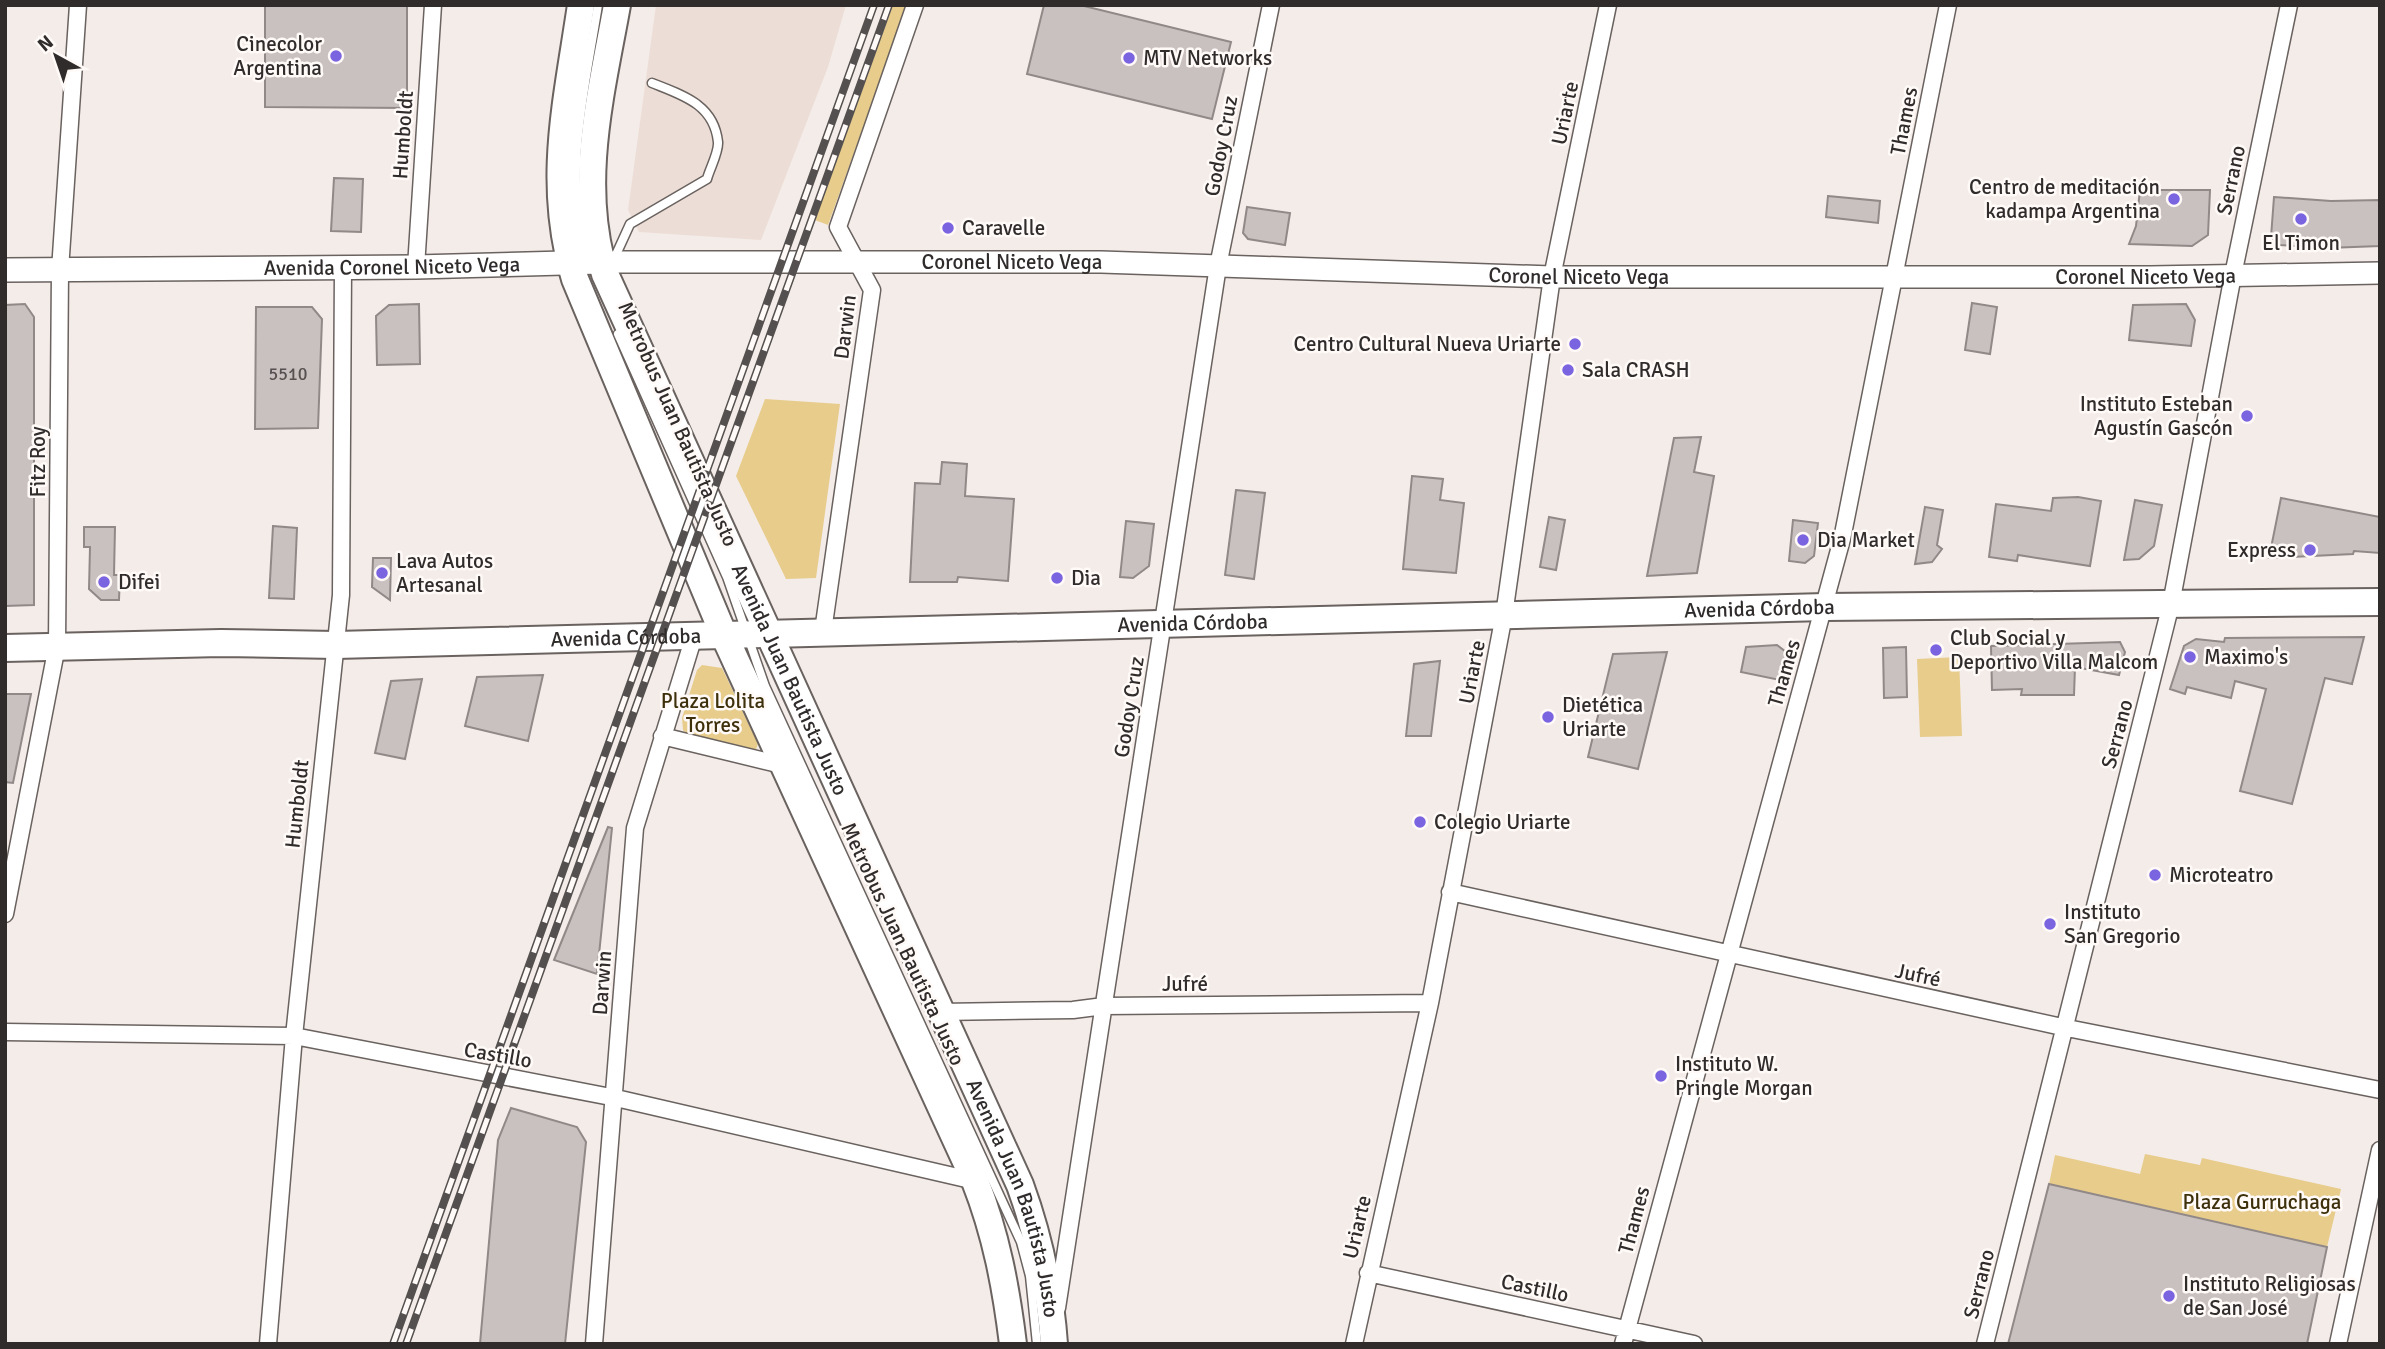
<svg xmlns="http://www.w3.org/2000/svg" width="2385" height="1349" viewBox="0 0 2385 1349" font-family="Signika,sans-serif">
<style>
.built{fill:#edddd7}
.green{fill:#e7cc8b}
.building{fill:#c9c0c0;stroke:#918888;stroke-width:2}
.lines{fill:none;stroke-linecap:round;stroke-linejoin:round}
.service-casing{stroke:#69625f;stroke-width:11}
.minor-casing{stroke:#69625f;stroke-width:19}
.tertiary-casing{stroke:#69625f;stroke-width:24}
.secondary-casing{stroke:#69625f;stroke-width:26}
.primary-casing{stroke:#69625f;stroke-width:30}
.service{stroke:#fff;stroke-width:8}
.minor{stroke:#fff;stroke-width:16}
.tertiary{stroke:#fff;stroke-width:21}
.secondary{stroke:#fff;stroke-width:23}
.primary{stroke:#fff;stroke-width:26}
.rail-casing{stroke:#54504f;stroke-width:8}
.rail{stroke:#fffaf8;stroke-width:5;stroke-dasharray:16;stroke-linecap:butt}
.poi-dot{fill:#7b64df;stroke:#fffaf8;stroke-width:2.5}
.labels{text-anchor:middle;stroke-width:5;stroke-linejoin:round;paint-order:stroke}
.number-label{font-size:18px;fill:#565150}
.poi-label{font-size:21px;fill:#2f2c2b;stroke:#fffaf8;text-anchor:start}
.street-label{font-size:21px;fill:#2f2c2b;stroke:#fffaf8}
.park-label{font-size:21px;fill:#3e300b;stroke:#fffaf8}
</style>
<rect width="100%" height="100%" fill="#f4ece8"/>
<path class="built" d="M 656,5 L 846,5 L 828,67 L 761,240 L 639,232 L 628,210 Z"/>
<path class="green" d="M 893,5 L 907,5 L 828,225 L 815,220 Z
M 765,399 L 840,404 L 816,578 L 786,579 L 736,476 Z
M 1959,657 L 1962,736 L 1920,737 L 1917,659 Z
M 702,665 L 722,668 L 758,744 L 755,752 L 689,736 L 683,730 L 682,718 L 697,670 Z
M 2145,1154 L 2200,1165 L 2202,1158 L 2341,1189 L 2327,1247 L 2049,1184 L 2055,1155 L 2140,1174 Z"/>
<path class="building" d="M 265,5 L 407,5 L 407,108 L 265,107 Z
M 1044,5 L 1080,5 L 1231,42 L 1212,119 L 1027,74 Z
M 334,178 L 363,179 L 361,232 L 331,231 Z
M 2140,190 L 2210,190 L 2208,235 L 2192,246 L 2129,244 L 2136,226 Z
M 1828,196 L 1880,201 L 1878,223 L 1826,217 Z
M 2274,197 L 2331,201 L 2380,200 L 2380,246 L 2327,248 L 2279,245 L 2271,237 Z
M 1247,207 L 1290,213 L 1285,245 L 1248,239 L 1243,233 Z
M 1972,303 L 1997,307 L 1990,354 L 1965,350 Z
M 25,304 L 34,317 L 34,605 L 5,606 L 5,305 Z
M 419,304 L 420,364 L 377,365 L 376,316 L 389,305 Z
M 2186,304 L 2195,320 L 2191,346 L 2129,340 L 2133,305 Z
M 256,307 L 312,307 L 322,319 L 318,428 L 255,429 Z
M 1701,437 L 1694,472 L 1714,476 L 1697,573 L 1647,576 L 1674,438 Z
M 942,462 L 967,464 L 965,496 L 1014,499 L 1008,581 L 958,577 L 957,582 L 910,582 L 915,483 L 940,484 Z
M 1412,476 L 1443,479 L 1440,500 L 1464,503 L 1456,573 L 1403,569 Z
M 1236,490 L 1265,493 L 1254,579 L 1225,575 Z
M 2078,497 L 2101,501 L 2090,566 L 2018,555 L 2017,561 L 1989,557 L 1996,504 L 2051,511 L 2053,498 Z
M 2281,498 L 2380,517 L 2380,553 L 2354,551 L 2353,554 L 2269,558 Z
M 2135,500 L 2162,505 L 2154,546 L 2139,559 L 2124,560 Z
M 1925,507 L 1943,510 L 1937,545 L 1942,549 L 1932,562 L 1915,564 Z
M 1549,517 L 1565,520 L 1556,570 L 1540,567 Z
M 1793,520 L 1818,523 L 1814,556 L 1805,563 L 1789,561 Z
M 1126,521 L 1154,524 L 1149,566 L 1133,578 L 1120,577 Z
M 273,526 L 297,528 L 294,599 L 269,598 Z
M 84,527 L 115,527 L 114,575 L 120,575 L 119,600 L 101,600 L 89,589 L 90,547 L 84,547 Z
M 373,558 L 391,558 L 390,600 L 372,587 Z
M 2364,637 L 2352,684 L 2325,678 L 2292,804 L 2240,791 L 2266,689 L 2235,681 L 2231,698 L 2187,687 L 2185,694 L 2170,689 L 2184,646 L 2196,639 L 2224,642 L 2225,638 Z
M 2120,642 L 2125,652 L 2119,675 L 2075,667 L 2074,695 L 2021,695 L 2022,689 L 1992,690 L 1991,646 Z
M 1777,645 L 1786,652 L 1780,680 L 1741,672 L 1746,647 Z
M 1906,647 L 1907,697 L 1884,698 L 1883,648 Z
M 1667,652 L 1638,769 L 1588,757 L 1613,654 Z
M 1440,661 L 1431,736 L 1406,736 L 1414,664 Z
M 543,675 L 528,741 L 465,726 L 477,677 Z
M 422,679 L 405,759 L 375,753 L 391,681 Z
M 5,694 L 31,694 L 13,783 L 5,782 Z
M 608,827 L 612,828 L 597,974 L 554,960 Z
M 511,1108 L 577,1127 L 586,1142 L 565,1344 L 480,1344 L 498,1140 Z
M 2049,1184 L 2327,1247 L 2307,1344 L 2008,1344 Z"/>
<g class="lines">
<g class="service-casing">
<path id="service" d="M 614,259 L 630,224 L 707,179 C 710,168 719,152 718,142 C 714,104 682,95 652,83
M 586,262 C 563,173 584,94 598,5
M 618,334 L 727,577 L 765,686 L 1021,1242 L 1030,1276 L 1037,1344"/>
</g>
<g class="minor-casing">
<path id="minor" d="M 416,267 L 433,5
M 823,631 L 872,290 L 838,227 L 915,5
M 662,736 L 786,766
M 1450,892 L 2062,1027 L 2380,1090
M 5,914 L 57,646 L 60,270 L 78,5
M 941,1012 L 1073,1010 L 1104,1006 L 1430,1003
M 5,1032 L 294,1036 L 616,1098 L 975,1181
M 1368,1273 L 1694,1344
M 1057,1308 L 1218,266 L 1271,5
M 268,1344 L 294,1036 L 341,595 L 343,268
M 594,1344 L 635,828 L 695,633
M 1354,1344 L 1430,1003 L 1504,615 L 1552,277 L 1608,5
M 1623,1344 L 1842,539 L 1948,5
M 1985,1344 L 2171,604 L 2233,275 L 2289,5
M 2338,1344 L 2380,1150"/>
</g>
<g class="tertiary-casing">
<g id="tertiary">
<path id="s1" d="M 601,262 L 1101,262 L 1552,277 L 2151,277 L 2380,273"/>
</g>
</g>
<g class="secondary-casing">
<g id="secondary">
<path id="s2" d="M 5,270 L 416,267 L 601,262"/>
</g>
</g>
<g class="primary-casing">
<g id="primary">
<path d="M 581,5 C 567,101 546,183 575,279 L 723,633 L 975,1181 C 996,1234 1006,1287 1013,1344"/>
<path id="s3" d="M 617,5 C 601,94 577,185 605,274 L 1020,1185 C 1039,1237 1050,1288 1054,1344"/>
<path id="s4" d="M 5,648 L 221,643 L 336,645 L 1825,607 L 2380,602"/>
</g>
</g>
<use href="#service" class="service"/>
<use href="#minor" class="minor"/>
<use href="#tertiary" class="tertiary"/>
<use href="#secondary" class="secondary"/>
<use href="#primary" class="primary"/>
<g class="rail-casing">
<path id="rail" d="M 393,1344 L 874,5
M 406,1344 L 889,5"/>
</g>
<use href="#rail" class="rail"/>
</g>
<g class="poi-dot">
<circle cx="336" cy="56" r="7"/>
<circle cx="1129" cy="58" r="7"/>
<circle cx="2174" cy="199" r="7"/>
<circle cx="2301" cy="219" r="7"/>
<circle cx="948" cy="228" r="7"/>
<circle cx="1575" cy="344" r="7"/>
<circle cx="1568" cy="370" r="7"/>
<circle cx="2247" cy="416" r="7"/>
<circle cx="1803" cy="540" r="7"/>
<circle cx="2310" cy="550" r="7"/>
<circle cx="382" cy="573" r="7"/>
<circle cx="1057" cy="578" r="7"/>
<circle cx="104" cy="582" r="7"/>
<circle cx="1936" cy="650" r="7"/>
<circle cx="2190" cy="657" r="7"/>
<circle cx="1548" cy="717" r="7"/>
<circle cx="1420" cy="822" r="7"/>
<circle cx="2155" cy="875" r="7"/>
<circle cx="2050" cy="924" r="7"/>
<circle cx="1661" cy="1076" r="7"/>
<circle cx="2169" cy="1296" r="7"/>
</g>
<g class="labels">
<g class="number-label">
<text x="288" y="380">5510</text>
</g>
<g class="poi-label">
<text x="322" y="51" text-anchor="end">Cinecolor<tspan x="322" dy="24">Argentina</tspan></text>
<text x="1143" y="65">MTV Networks</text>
<text x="2160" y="194" text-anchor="end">Centro de meditación<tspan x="2160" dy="24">kadampa Argentina</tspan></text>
<text x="962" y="235">Caravelle</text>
<text x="2301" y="250" text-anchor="middle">El Timon</text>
<text x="1561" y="351" text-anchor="end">Centro Cultural Nueva Uriarte</text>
<text x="1582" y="377">Sala CRASH</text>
<text x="2233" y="411" text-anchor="end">Instituto Esteban<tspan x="2233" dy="24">Agustín Gascón</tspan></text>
<text x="1817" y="547">Dia Market</text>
<text x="2296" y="557" text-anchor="end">Express</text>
<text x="396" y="568">Lava Autos<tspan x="396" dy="24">Artesanal</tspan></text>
<text x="1071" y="585">Dia</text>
<text x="118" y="589">Difei</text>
<text x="1950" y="645">Club Social y<tspan x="1950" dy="24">Deportivo Villa Malcom</tspan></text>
<text x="2204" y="664">Maximo's</text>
<text x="1562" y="712">Dietética<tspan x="1562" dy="24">Uriarte</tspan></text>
<text x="1434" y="829">Colegio Uriarte</text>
<text x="2169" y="882">Microteatro</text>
<text x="2064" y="919">Instituto<tspan x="2064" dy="24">San Gregorio</tspan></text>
<text x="1675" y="1071">Instituto W.<tspan x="1675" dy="24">Pringle Morgan</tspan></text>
<text x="2183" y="1291">Instituto Religiosas<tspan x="2183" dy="24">de San José</tspan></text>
</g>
<g class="street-label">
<text transform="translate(1565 113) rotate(-78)" y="7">Uriarte</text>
<text transform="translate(1904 121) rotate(-79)" y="7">Thames</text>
<text transform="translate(403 135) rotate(-86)" y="7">Humboldt</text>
<text transform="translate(1221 146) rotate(-79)" y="7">Godoy Cruz</text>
<text transform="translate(2231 180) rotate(-78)" y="7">Serrano</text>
<text dy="7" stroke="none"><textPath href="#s1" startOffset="411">Coronel Niceto Vega</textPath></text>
<text dy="7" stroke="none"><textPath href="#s2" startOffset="387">Avenida Coronel Niceto Vega</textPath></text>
<text dy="7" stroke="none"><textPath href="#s1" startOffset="978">Coronel Niceto Vega</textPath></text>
<text dy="7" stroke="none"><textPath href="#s1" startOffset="1545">Coronel Niceto Vega</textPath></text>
<text transform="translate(845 327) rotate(-83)" y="7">Darwin</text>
<text transform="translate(678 424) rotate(66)" y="7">Metrobus Juan Bautista Justo</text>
<text transform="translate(38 462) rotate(-90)" y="7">Fitz Roy</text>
<text dy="7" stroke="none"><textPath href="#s4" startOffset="1755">Avenida Córdoba</textPath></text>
<text dy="7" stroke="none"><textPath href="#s4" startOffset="1188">Avenida Córdoba</textPath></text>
<text dy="7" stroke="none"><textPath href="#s4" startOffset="621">Avenida Córdoba</textPath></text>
<text transform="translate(1472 672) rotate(-79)" y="7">Uriarte</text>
<text transform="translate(1784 673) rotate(-74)" y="7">Thames</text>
<text dy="7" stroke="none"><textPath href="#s3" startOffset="718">Avenida Juan Bautista Justo</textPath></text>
<text transform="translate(1129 707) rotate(-81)" y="7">Godoy Cruz</text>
<text transform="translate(2117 734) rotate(-75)" y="7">Serrano</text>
<text transform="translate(297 804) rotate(-84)" y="7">Humboldt</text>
<text transform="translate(903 944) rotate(65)" y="7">Metrobus Juan Bautista Justo</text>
<text transform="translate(1918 975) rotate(12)" y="7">Jufré</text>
<text transform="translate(602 983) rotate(-86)" y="7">Darwin</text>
<text x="1185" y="991">Jufré</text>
<text transform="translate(498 1055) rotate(10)" y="7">Castillo</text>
<text dy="7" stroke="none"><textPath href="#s3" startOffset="1284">Avenida Juan Bautista Justo</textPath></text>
<text transform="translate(1634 1220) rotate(-75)" y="7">Thames</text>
<text transform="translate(1357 1227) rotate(-77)" y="7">Uriarte</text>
<text transform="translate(1979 1284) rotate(-76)" y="7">Serrano</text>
<text transform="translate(1535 1288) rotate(12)" y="7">Castillo</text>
</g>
<g class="park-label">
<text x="713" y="708">Plaza Lolita<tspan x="713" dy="24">Torres</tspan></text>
<text x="2262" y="1209">Plaza Gurruchaga</text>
</g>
</g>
<rect width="2385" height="1349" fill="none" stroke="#2f2c2b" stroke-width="14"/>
<g transform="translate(56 56) rotate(320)" stroke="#fffaf8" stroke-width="5" paint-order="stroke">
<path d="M0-5L12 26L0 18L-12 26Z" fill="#2f2c2b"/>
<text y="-10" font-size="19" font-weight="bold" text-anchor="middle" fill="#2f2c2b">N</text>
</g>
</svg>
